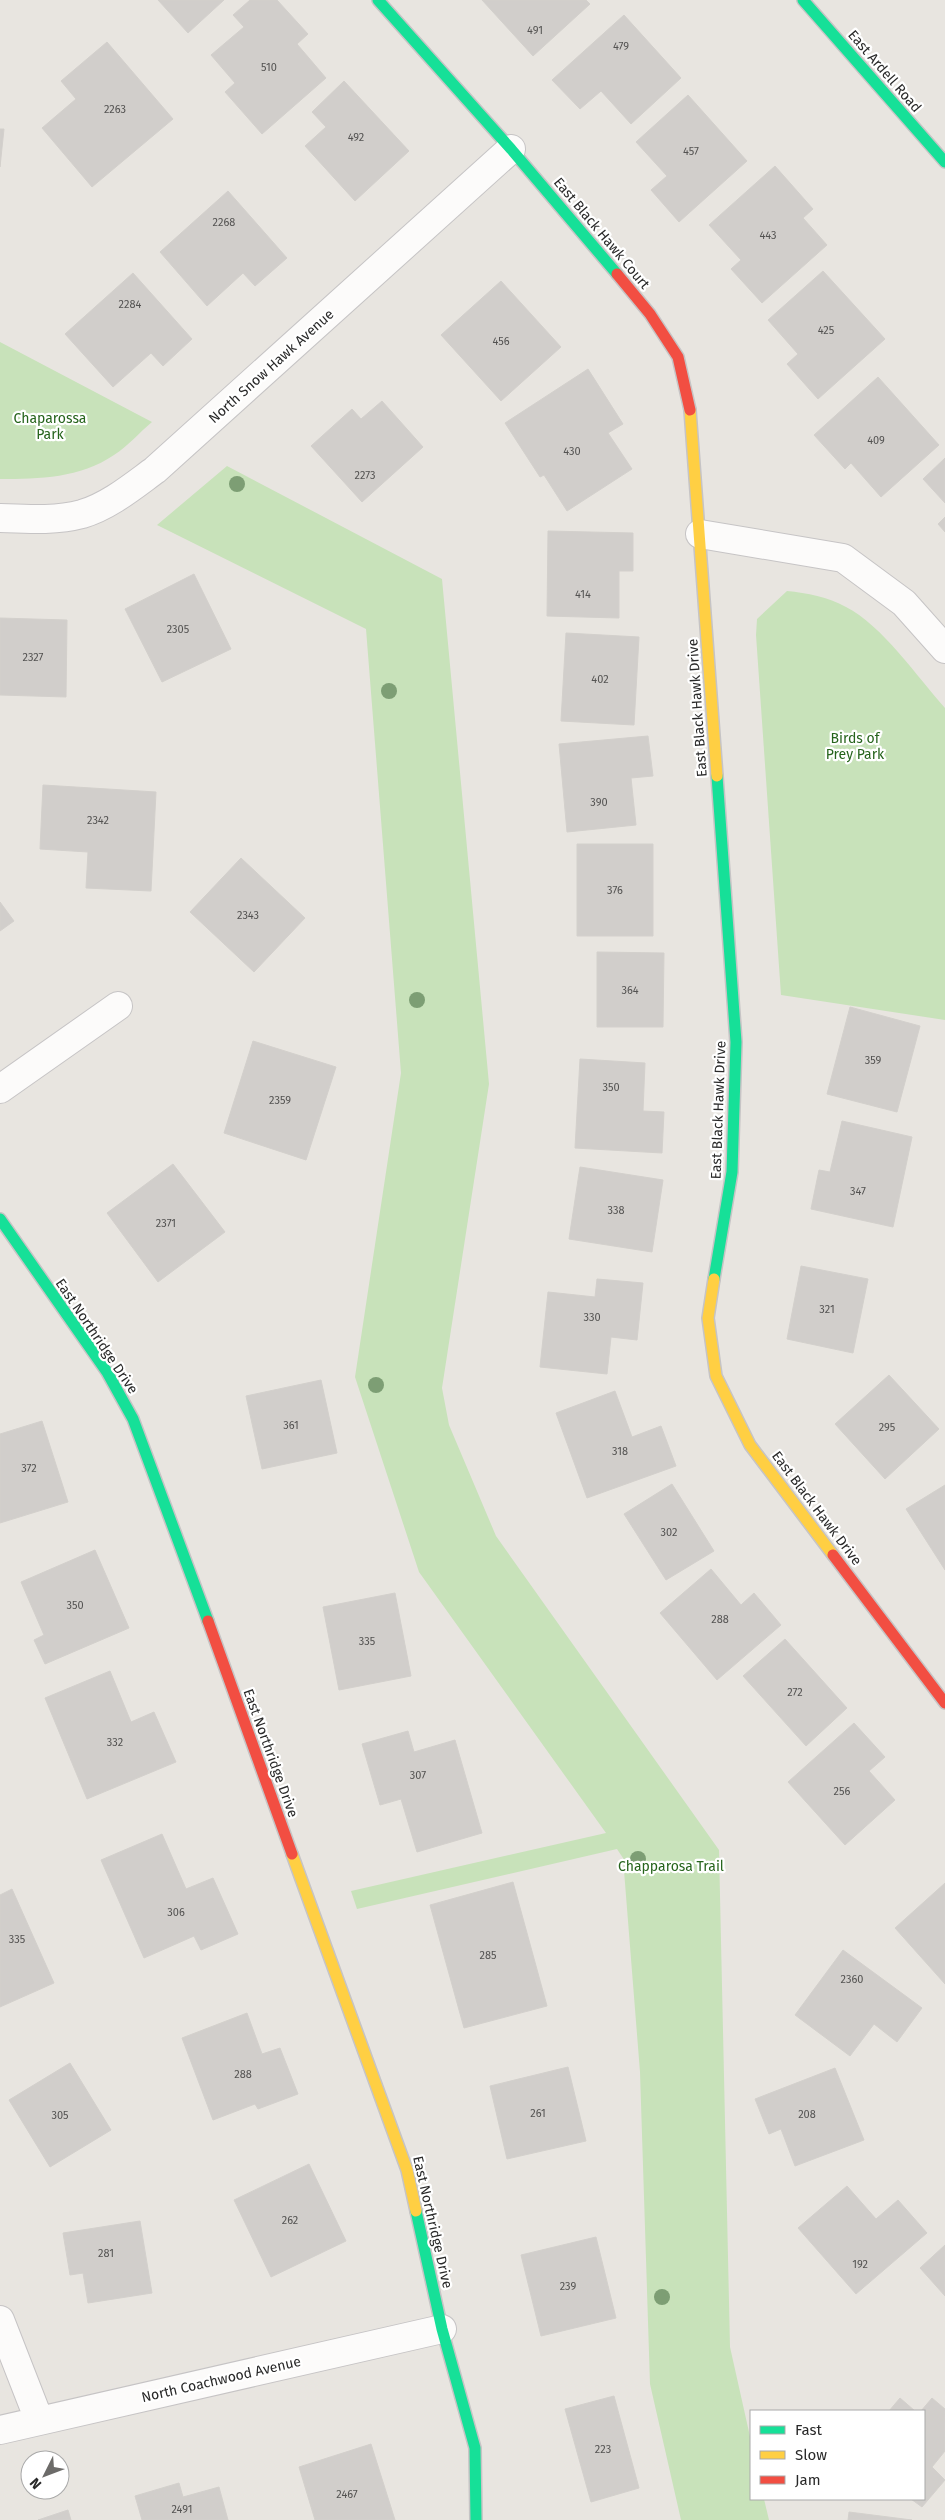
<svg xmlns="http://www.w3.org/2000/svg" width="945" height="2520" viewBox="0 0 945 2520" font-family="'Fira Sans',sans-serif">
<style>
.green{fill:#c8e2ba}
.building{fill:#d1cecb;stroke:#d3d0cc}
.lines{fill:none;stroke-linecap:round;stroke-linejoin:round}
.street-casing{stroke:#c6c4c5;stroke-width:30}
.fast-casing{stroke:#c6c4c5;stroke-width:14}
.slow-casing{stroke:#c6c4c5;stroke-width:14}
.jam-casing{stroke:#c6c4c5;stroke-width:14}
.street{stroke:#fcfbfa;stroke-width:28}
.fast{stroke:#16e098;stroke-width:11}
.slow{stroke:#ffcf43;stroke-width:11}
.jam{stroke:#f24e42;stroke-width:11}
.tree{fill:#7d9e74}
.labels{text-anchor:middle;stroke-width:4.5;stroke-linejoin:round;paint-order:stroke}
.number-label{font-size:11px;fill:#545352}
.street-label{font-size:14px;fill:#292929;stroke:#fff}
.park-label{font-size:14px;fill:#26641c;stroke:#fff}
</style>
<rect width="100%" height="100%" fill="#e8e5e0"/>
<path class="green" d="M 0,342 L 152,422 C 140,432 128,446 114,455 C 80,478 40,479 0,479 Z
M 227,466 L 442,579 L 489,1084 L 442,1388 L 449,1425 L 496,1536 L 719,1850 L 730,2347 L 751,2441 L 751,2499 L 764,2499 L 769,2520 L 681,2520 L 650,2384 L 640,2072 L 623,1858 L 617,1849 L 357,1909 L 351,1891 L 606,1833 L 419,1572 L 355,1377 L 401,1073 L 366,629 L 157,525 Z
M 787,591 C 807,593 828,597 846,607 C 882,625 918,678 945,708 L 945,1020 L 781,995 L 756,635 L 757,619 Z"/>
<path class="building" d="M 158,0 L 224,0 L 188,33 Z
M 250,0 L 277,0 L 308,34 L 297,44 L 326,78 L 262,134 L 225,92 L 235,83 L 211,55 L 244,27 L 233,15 Z
M 482,0 L 586,0 L 590,4 L 533,56 Z
M 624,15 L 681,78 L 631,124 L 601,91 L 580,109 L 552,80 Z
M 107,42 L 173,119 L 92,187 L 42,128 L 76,99 L 61,81 Z
M 344,81 L 409,151 L 355,201 L 305,146 L 326,127 L 312,112 Z
M 688,95 L 747,161 L 679,222 L 651,190 L 667,176 L 636,142 Z
M 0,129 L 4,129 L 0,167 Z
M 775,166 L 813,209 L 803,218 L 827,245 L 762,303 L 731,269 L 741,260 L 709,225 Z
M 228,191 L 287,258 L 255,286 L 243,273 L 207,306 L 160,252 Z
M 823,271 L 885,339 L 818,399 L 787,364 L 798,354 L 768,320 Z
M 133,273 L 192,339 L 163,366 L 151,353 L 113,387 L 65,334 Z
M 501,281 L 561,347 L 501,401 L 441,335 Z
M 588,369 L 623,424 L 608,433 L 632,469 L 567,511 L 544,475 L 540,477 L 505,423 Z
M 878,377 L 939,445 L 881,497 L 851,463 L 845,469 L 814,435 Z
M 382,401 L 423,447 L 362,502 L 311,446 L 352,409 L 361,419 Z
M 945,458 L 945,503 L 923,479 Z
M 945,517 L 945,532 L 938,524 Z
M 548,531 L 633,533 L 633,571 L 619,571 L 619,618 L 547,616 Z
M 194,574 L 231,649 L 162,682 L 125,609 Z
M 0,618 L 67,620 L 66,697 L 0,695 Z
M 566,633 L 639,637 L 634,725 L 561,721 Z
M 648,736 L 653,776 L 631,778 L 636,825 L 567,832 L 559,744 Z
M 43,785 L 156,792 L 151,891 L 86,888 L 88,852 L 40,849 Z
M 577,844 L 653,844 L 653,936 L 577,936 Z
M 241,858 L 305,918 L 254,972 L 190,912 Z
M 0,902 L 14,921 L 0,931 Z
M 597,952 L 664,953 L 663,1027 L 597,1027 Z
M 850,1007 L 920,1026 L 897,1112 L 827,1094 Z
M 253,1041 L 336,1067 L 306,1160 L 224,1133 Z
M 580,1059 L 645,1063 L 643,1111 L 664,1112 L 662,1153 L 575,1148 Z
M 842,1121 L 912,1137 L 893,1227 L 811,1209 L 819,1170 L 830,1172 Z
M 173,1164 L 225,1232 L 158,1282 L 107,1213 Z
M 580,1167 L 663,1180 L 652,1252 L 569,1239 Z
M 801,1266 L 868,1279 L 853,1353 L 787,1339 Z
M 597,1279 L 643,1283 L 637,1340 L 611,1337 L 607,1374 L 540,1367 L 548,1292 L 595,1297 Z
M 889,1375 L 939,1429 L 885,1479 L 835,1424 Z
M 321,1380 L 337,1453 L 262,1469 L 246,1396 Z
M 615,1391 L 632,1437 L 661,1426 L 676,1466 L 587,1498 L 556,1413 Z
M 42,1421 L 68,1502 L 0,1523 L 0,1434 Z
M 672,1484 L 714,1551 L 666,1580 L 624,1514 Z
M 945,1485 L 945,1570 L 906,1509 Z
M 95,1550 L 129,1628 L 45,1664 L 34,1640 L 44,1635 L 21,1582 Z
M 711,1569 L 741,1605 L 754,1593 L 781,1625 L 717,1680 L 660,1613 Z
M 395,1593 L 411,1676 L 339,1690 L 323,1607 Z
M 785,1639 L 847,1708 L 806,1746 L 743,1676 Z
M 110,1671 L 131,1722 L 154,1712 L 176,1762 L 87,1799 L 45,1698 Z
M 854,1723 L 885,1757 L 869,1771 L 895,1800 L 845,1845 L 788,1782 Z
M 408,1731 L 414,1752 L 455,1740 L 482,1833 L 417,1852 L 401,1799 L 380,1805 L 362,1744 Z
M 162,1834 L 186,1889 L 213,1878 L 238,1934 L 201,1950 L 194,1936 L 144,1958 L 101,1860 Z
M 513,1882 L 547,2006 L 464,2028 L 430,1905 Z
M 945,1883 L 945,1984 L 895,1928 Z
M 12,1889 L 54,1983 L 0,2007 L 0,1895 Z
M 843,1950 L 922,2008 L 897,2042 L 874,2024 L 850,2056 L 795,2015 Z
M 247,2013 L 262,2054 L 280,2048 L 298,2094 L 258,2109 L 255,2104 L 213,2120 L 182,2038 Z
M 70,2063 L 111,2130 L 50,2167 L 9,2100 Z
M 568,2067 L 586,2141 L 507,2159 L 490,2086 Z
M 835,2068 L 864,2140 L 795,2166 L 781,2129 L 769,2134 L 755,2099 Z
M 309,2164 L 346,2241 L 271,2277 L 234,2200 Z
M 847,2186 L 876,2219 L 898,2200 L 927,2233 L 856,2294 L 798,2228 Z
M 140,2221 L 152,2293 L 88,2303 L 83,2273 L 70,2275 L 63,2233 Z
M 596,2237 L 616,2318 L 541,2336 L 521,2255 Z
M 945,2245 L 945,2296 L 920,2268 Z
M 614,2396 L 639,2488 L 591,2502 L 565,2409 Z
M 900,2398 L 915,2411 L 889,2411 Z
M 932,2398 L 945,2409 L 945,2451 L 932,2467 L 945,2480 L 922,2507 L 911,2499 L 924,2499 L 924,2411 L 921,2411 Z
M 371,2444 L 395,2520 L 315,2520 L 299,2467 Z
M 179,2483 L 183,2497 L 219,2487 L 228,2520 L 142,2520 L 135,2496 Z
M 68,2510 L 71,2520 L 38,2520 Z
M 849,2512 L 912,2520 L 848,2520 Z"/>
<g class="lines">
<g class="street-casing">
<path id="street" d="M 0,518 C 27,519 56,521 82,514 C 109,506 133,486 155,470 L 511,149
M 700,534 L 843,558 L 904,603 L 945,649
M 0,1089 L 118,1006
M 0,2320 L 39,2420
M 0,2430 L 442,2329"/>
</g>
<g class="fast-casing">
<path id="fast" d="M 378,0 L 511,149 L 617,274
M 803,0 L 945,162
M 0,1219 L 107,1372 L 133,1419 L 208,1621
M 714,1279 L 732,1172 L 736,1042 L 717,776
M 416,2211 L 442,2329 L 475,2448 L 476,2520"/>
</g>
<g class="slow-casing">
<path id="slow" d="M 690,410 L 717,776
M 714,1279 L 708,1318 L 716,1376 L 750,1445 L 833,1555
M 292,1854 L 407,2170 L 416,2211"/>
</g>
<g class="jam-casing">
<path id="jam" d="M 617,274 L 650,314 L 678,357 L 690,410
M 833,1555 L 945,1703
M 208,1621 L 292,1854"/>
</g>
<use href="#street" class="street"/>
<use href="#fast" class="fast"/>
<use href="#slow" class="slow"/>
<use href="#jam" class="jam"/>
</g>
<g class="tree">
<circle cx="237" cy="484" r="8"/>
<circle cx="389" cy="691" r="8"/>
<circle cx="417" cy="1000" r="8"/>
<circle cx="376" cy="1385" r="8"/>
<circle cx="638" cy="1859" r="8"/>
<circle cx="662" cy="2297" r="8"/>
</g>
<g class="labels">
<g class="number-label">
<text x="535" y="34">491</text>
<text x="621" y="50">479</text>
<text x="269" y="71">510</text>
<text x="115" y="113">2263</text>
<text x="356" y="141">492</text>
<text x="691" y="155">457</text>
<text x="224" y="226">2268</text>
<text x="768" y="239">443</text>
<text x="130" y="308">2284</text>
<text x="826" y="334">425</text>
<text x="501" y="345">456</text>
<text x="876" y="444">409</text>
<text x="572" y="455">430</text>
<text x="365" y="479">2273</text>
<text x="583" y="598">414</text>
<text x="178" y="633">2305</text>
<text x="33" y="661">2327</text>
<text x="600" y="683">402</text>
<text x="599" y="806">390</text>
<text x="98" y="824">2342</text>
<text x="615" y="894">376</text>
<text x="248" y="919">2343</text>
<text x="630" y="994">364</text>
<text x="873" y="1064">359</text>
<text x="611" y="1091">350</text>
<text x="280" y="1104">2359</text>
<text x="858" y="1195">347</text>
<text x="616" y="1214">338</text>
<text x="166" y="1227">2371</text>
<text x="827" y="1313">321</text>
<text x="592" y="1321">330</text>
<text x="291" y="1429">361</text>
<text x="887" y="1431">295</text>
<text x="620" y="1455">318</text>
<text x="29" y="1472">372</text>
<text x="669" y="1536">302</text>
<text x="75" y="1609">350</text>
<text x="720" y="1623">288</text>
<text x="367" y="1645">335</text>
<text x="795" y="1696">272</text>
<text x="115" y="1746">332</text>
<text x="418" y="1779">307</text>
<text x="842" y="1795">256</text>
<text x="176" y="1916">306</text>
<text x="17" y="1943">335</text>
<text x="488" y="1959">285</text>
<text x="852" y="1983">2360</text>
<text x="243" y="2078">288</text>
<text x="538" y="2117">261</text>
<text x="807" y="2118">208</text>
<text x="60" y="2119">305</text>
<text x="290" y="2224">262</text>
<text x="106" y="2257">281</text>
<text x="860" y="2268">192</text>
<text x="568" y="2290">239</text>
<text x="603" y="2453">223</text>
<text x="347" y="2498">2467</text>
<text x="182" y="2513">2491</text>
</g>
<g class="street-label">
<text transform="translate(885 71) rotate(49)" y="5">East Ardell Road</text>
<text transform="translate(602 233) rotate(50)" y="5">East Black Hawk Court</text>
<text transform="translate(271 366) rotate(-42)" y="5">North Snow Hawk Avenue</text>
<text transform="translate(697 708) rotate(-94)" y="5">East Black Hawk Drive</text>
<text transform="translate(718 1110) rotate(-88)" y="5">East Black Hawk Drive</text>
<text transform="translate(97 1336) rotate(56)" y="5">East Northridge Drive</text>
<text transform="translate(817 1508) rotate(53)" y="5">East Black Hawk Drive</text>
<text transform="translate(271 1753) rotate(70)" y="5">East Northridge Drive</text>
<text transform="translate(433 2222) rotate(77)" y="5">East Northridge Drive</text>
<text transform="translate(221 2379) rotate(-13)" y="5">North Coachwood Avenue</text>
</g>
<g class="park-label">
<text x="50" y="423">Chaparossa<tspan x="50" dy="16">Park</tspan></text>
<text x="855" y="743">Birds of<tspan x="855" dy="16">Prey Park</tspan></text>
<text x="671" y="1871">Chapparosa Trail</text>
</g>
</g>
<rect x="750" y="2410" width="175" height="90" fill="#ffffff" stroke="#a9a9a9"/>
<rect x="760" y="2426" width="25" height="8" fill="#16e098" stroke="#a9a9a9"/>
<text x="795" y="2435" font-size="15" fill="#292929">Fast</text>
<rect x="760" y="2451" width="25" height="8" fill="#ffcf43" stroke="#a9a9a9"/>
<text x="795" y="2460" font-size="15" fill="#292929">Slow</text>
<rect x="760" y="2476" width="25" height="8" fill="#f24e42" stroke="#a9a9a9"/>
<text x="795" y="2485" font-size="15" fill="#292929">Jam</text>
<g transform="translate(45 2475) rotate(228)"><circle r="24" fill="#ffffff" stroke="#a9a9a9"/>
<path d="M0-4L9 19L0 12L-9 19Z" fill="#6c6b69"/>
<text y="-8" font-size="14" font-weight="bold" text-anchor="middle" fill="#292929">N</text>
</g>
</svg>
